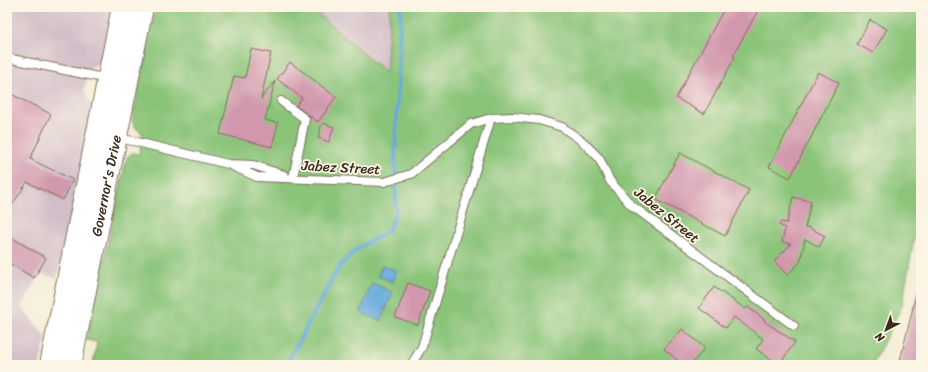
<svg xmlns="http://www.w3.org/2000/svg" width="928" height="372" viewBox="0 0 928 372" font-family="Sriracha,sans-serif">
<style>
.industrial{fill:#d2bdc8}
.green{fill:#8ac479;stroke:#62774c}
.water{fill:#64a9da;stroke:#506a7c}
.lines{fill:none;stroke-linecap:round;stroke-linejoin:round}
.stream{stroke:#64a9da;stroke-width:4}
.building{fill:#d198ad}
.lane-casing{stroke:#7b6e5d;stroke-width:10}
.highway-casing{stroke:#7b6e5d;stroke-width:24}
.lane{stroke:#fff;stroke-width:8}
.highway{stroke:#fff;stroke-width:22}
.labels{text-anchor:middle;stroke-width:3.5;stroke-linejoin:round;paint-order:stroke}
.street-label{font-size:14px;fill:#3b2a1e;stroke:#fcf5e5}
</style>
<rect width="100%" height="100%" fill="#fcf5e5"/>
<filter id="ink" filterUnits="userSpaceOnUse"><feTurbulence type="fractalNoise" baseFrequency=".025" numOctaves="2"/><feDisplacementMap in="SourceGraphic" scale="8" xChannelSelector="R" yChannelSelector="G"/><feConvolveMatrix kernelMatrix="1 2 1 2 8 2 1 2 1" color-interpolation-filters="sRGB"/></filter>
<filter id="wash" filterUnits="userSpaceOnUse"><feTurbulence type="fractalNoise" baseFrequency=".012" numOctaves="4" result="noise"/><feDisplacementMap in="SourceGraphic" scale="16" xChannelSelector="R" yChannelSelector="G"/><feGaussianBlur stdDeviation="0.9" result="paint"/><feColorMatrix in="noise" values="0 0 0 0 0 0 0 0 0 0 0 0 0 0 0 0 0 1.4 0 .05"/><feComposite in="paint" operator="in"/></filter>
<g filter="url(#wash)">
<rect width="100%" height="100%" fill="#f3ecd3"/>
<path class="industrial" d="M 7,7 L 113,7 L 102,61 L 89,70 L 84,90 L 92,106 L 73,211 L 57,278 L 41,274 L 21,307 L 46,337 L 40,365 L 7,365 Z
M 310,7 L 390,7 L 386,73 Z"/>
<path class="green" d="M 156,7 L 310,7 L 386,73 L 390,7 L 921,7 L 921,199 L 902,306 L 872,365 L 93,365 L 97,342 L 86,340 L 127,157 L 132,153 L 139,154 L 143,134 L 136,128 L 132,121 Z"/>
<path class="water" d="M 382,265 L 397,271 L 393,282 L 378,276 Z
M 372,283 L 393,292 L 381,321 L 360,312 Z"/>
<g class="lines">
<path class="stream" d="M 286,365 L 339,267 L 357,249 L 388,231 L 396,213 L 395,155 L 401,7"/>
</g>
<g id="blocks">
<path class="building" d="M 725,7 L 760,7 L 733,56 L 735,57 L 704,114 L 676,98 Z
M 870,20 L 887,29 L 873,53 L 857,44 Z
M 251,49 L 271,53 L 261,99 L 275,81 L 265,120 L 278,123 L 272,147 L 220,134 L 234,76 L 245,78 Z
M 290,62 L 336,97 L 318,122 L 296,106 L 302,98 L 277,79 Z
M 818,72 L 839,83 L 790,178 L 769,167 Z
M 7,92 L 51,114 L 30,159 L 73,180 L 63,200 L 27,182 L 7,213 L 7,183 L 12,175 L 7,172 Z
M 322,123 L 334,127 L 329,142 L 318,138 Z
M 680,153 L 749,190 L 725,236 L 655,199 Z
M 793,197 L 811,201 L 805,228 L 808,227 L 825,236 L 819,247 L 805,239 L 800,262 L 787,275 L 774,261 L 791,244 L 782,242 L 785,228 L 779,225 L 781,222 L 787,223 Z
M 7,235 L 46,258 L 34,278 L 7,262 Z
M 408,283 L 430,291 L 418,325 L 395,317 Z
M 714,287 L 746,309 L 748,307 L 765,320 L 764,321 L 795,342 L 779,365 L 756,349 L 763,339 L 734,317 L 726,328 L 699,308 Z
M 917,291 L 921,292 L 921,365 L 899,365 Z
M 682,329 L 705,348 L 691,365 L 683,365 L 664,349 Z"/>
</g>
</g>
<g filter="url(#ink)">
<use href="#blocks" fill-opacity="0" stroke="#7b6e5d" stroke-width="1"/>
<g class="lines">
<g class="lane-casing">
<path id="lane" d="M 7,58 L 108,79
M 281,101 L 305,119 L 293,178
M 116,137 L 228,164 L 253,165 L 284,175
M 228,164 L 257,177 L 384,182 L 411,174 L 471,124 L 491,118 L 513,117 L 539,120 L 562,127 L 582,141 L 599,158 L 610,181 L 631,205 L 794,326
M 411,365 L 422,347 L 491,118"/>
</g>
<g class="highway-casing">
<g id="highway">
<path d="M 51,365 L 123,7"/>
<path id="s1" d="M 70,365 L 142,7"/>
</g>
</g>
<use href="#lane" class="lane"/>
<use href="#highway" class="highway"/>
</g>
</g>
<g class="labels">
<g class="street-label">
<text transform="translate(341 167) rotate(3)" y="5">Jabez Street</text>
<text dy="5" stroke="none"><textPath href="#s1" startOffset="183">Governor's Drive</textPath></text>
<text transform="translate(667 215) rotate(39)" y="5">Jabez Street</text>
</g>
</g>
<rect width="928" height="372" fill="none" stroke="#fcf5e5" stroke-width="24"/>
<g transform="translate(886 330) rotate(221)" stroke="#fcf5e5" stroke-width="3" paint-order="stroke">
<path d="M0-3L7 15L0 10L-7 15Z" fill="#3b2a1e"/>
<text y="-6" font-size="11" font-weight="bold" text-anchor="middle" fill="#3b2a1e">N</text>
</g>
</svg>
